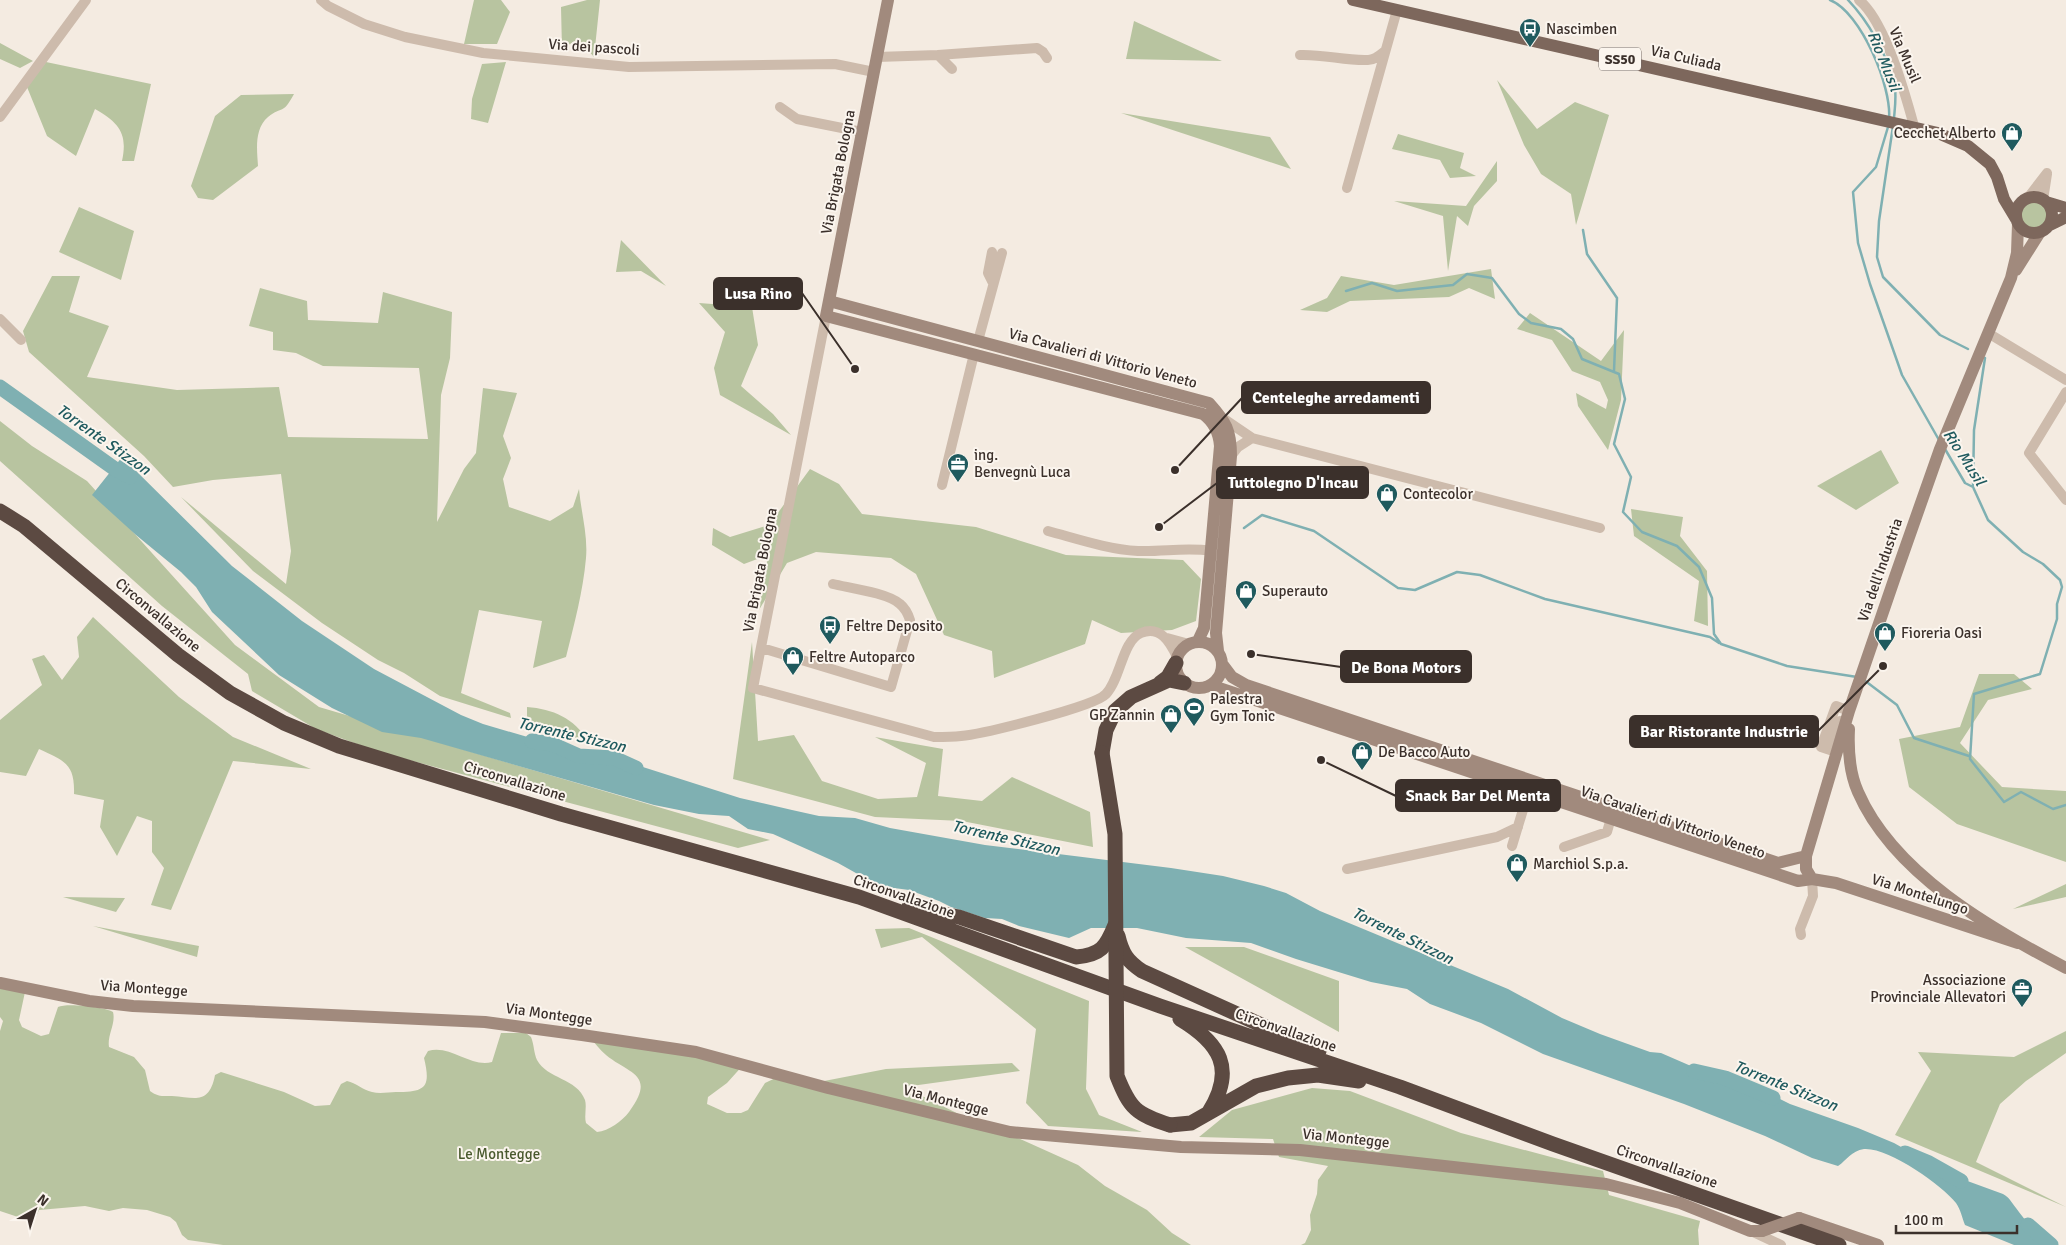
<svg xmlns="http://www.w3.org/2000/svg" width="2066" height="1245" viewBox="0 0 2066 1245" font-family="Signika,sans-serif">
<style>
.green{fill:#b8c4a0}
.water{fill:#7fb0b2}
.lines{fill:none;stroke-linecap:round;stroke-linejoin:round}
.stream{stroke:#7fb0b2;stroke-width:2.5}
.river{stroke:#7fb0b2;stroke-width:15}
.street{stroke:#cdbbac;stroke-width:10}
.secondary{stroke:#a18a7d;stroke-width:12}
.primary{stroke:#7d675c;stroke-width:12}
.highway{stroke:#5c4a42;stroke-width:15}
.secondary-bridge{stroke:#a18a7d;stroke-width:12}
.highway-bridge{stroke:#5c4a42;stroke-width:15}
.labels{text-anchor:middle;stroke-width:4;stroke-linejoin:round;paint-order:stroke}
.shield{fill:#fbf5ee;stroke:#756b66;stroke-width:1}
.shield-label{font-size:14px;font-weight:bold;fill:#3b302b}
.poi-label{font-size:15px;fill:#3b302b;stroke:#fbf5ee;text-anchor:start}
.street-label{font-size:15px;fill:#3b302b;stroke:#fbf5ee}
.park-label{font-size:15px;fill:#4a5a2e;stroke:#fbf5ee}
.water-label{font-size:16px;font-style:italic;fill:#1f5a5e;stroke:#fbf5ee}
.leader{fill:none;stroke:#3b302b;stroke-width:2}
.callout-dot{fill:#3b302b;stroke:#fbf5ee;stroke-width:2}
.callout{fill:#3b302b;stroke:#3b302b;stroke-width:2}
.callout-label{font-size:16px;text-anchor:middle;font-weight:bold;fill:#fff}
</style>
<rect width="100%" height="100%" fill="#f4ebe1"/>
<path class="green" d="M 474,0 L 501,0 L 510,12 L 497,44 L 464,44 Z
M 587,0 L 600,0 L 594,57 L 578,39 L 562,49 L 561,7 Z
M 1134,21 L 1222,61 L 1126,59 Z
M 0,43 L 33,61 L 20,68 L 0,59 Z
M 46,62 L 151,84 L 134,161 L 122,161 C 128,133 119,123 95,109 L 76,156 L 47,136 L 27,87 Z
M 506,62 L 488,123 L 471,119 L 472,99 L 482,64 Z
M 1497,80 L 1537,129 L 1575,102 L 1609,115 L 1576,225 L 1571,194 L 1541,174 L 1524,145 Z
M 294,94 C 282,116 283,105 268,117 C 254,129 257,150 258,166 L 213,200 L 198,198 L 191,186 L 215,116 L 241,95 Z
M 1121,113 L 1270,137 L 1291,169 Z
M 1398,134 L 1464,153 L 1460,168 L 1476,176 L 1450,178 L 1440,160 L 1392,149 Z
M 1497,161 L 1497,181 L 1474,206 L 1468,226 L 1457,216 L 1448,271 L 1443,216 L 1394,201 L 1466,206 Z
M2017 215a16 16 0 1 1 32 0a16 16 0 1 1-32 0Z
M 79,207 L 134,231 L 121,280 L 59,252 Z
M 621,240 L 666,286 L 641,271 L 616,272 Z
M 1491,269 L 1495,299 L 1469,288 L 1449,297 L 1350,301 L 1327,312 L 1300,310 L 1327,298 L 1341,276 L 1394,285 Z
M 52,276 L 80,276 L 69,312 L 109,326 L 87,377 L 177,390 L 279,387 L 288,437 L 428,439 L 419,368 L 323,366 L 296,353 L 273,350 L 273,332 L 249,326 L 260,288 L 307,301 L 308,320 L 378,323 L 383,292 L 452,312 L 450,358 L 441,395 L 437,522 L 464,469 L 476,453 L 483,388 L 517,393 L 503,436 L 511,458 L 503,479 L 509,507 L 550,521 L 573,507 L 579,489 C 581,512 588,535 586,558 C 583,592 574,625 566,657 L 533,668 L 542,621 L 479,610 L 461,693 L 510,713 L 511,718 L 440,696 L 404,673 L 378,660 L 322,623 L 253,571 L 181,497 L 286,584 L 291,551 L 281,474 L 213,480 L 173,487 L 144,456 L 29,352 L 23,331 Z
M 699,303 L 752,307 L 758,345 L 741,386 L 773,414 L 791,435 L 720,395 L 714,368 L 725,332 Z
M 1530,313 L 1601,361 L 1624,330 L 1621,400 L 1608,450 L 1578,406 L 1576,393 L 1606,409 L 1608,400 L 1600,382 L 1572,371 L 1552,340 L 1517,329 Z
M 0,421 L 32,446 L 87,481 L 235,645 L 319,707 L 770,840 L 738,848 L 379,752 L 316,729 L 252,691 L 248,674 L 162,606 L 0,461 Z
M 1881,450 L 1899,483 L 1856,510 L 1817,486 Z
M 810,469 L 839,484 L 862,514 L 976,527 L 1066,555 L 1183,560 L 1201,579 L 1196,621 L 1172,630 L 1121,633 L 1092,620 L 1085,644 L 994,678 L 992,651 L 944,635 L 916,574 L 891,558 L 816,552 L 787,563 L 759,610 L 768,555 L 744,564 L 712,545 L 713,528 L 730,537 L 769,525 Z
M 1631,509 L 1683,517 L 1680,536 L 1707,571 L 1708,626 L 1694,621 L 1699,581 L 1634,536 Z
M 93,617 L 179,697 L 233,737 L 311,769 L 233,761 L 171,910 L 151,905 L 164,868 L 152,852 L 152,821 L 137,816 L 117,856 L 100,827 L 104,800 L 74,794 C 75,763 64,761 39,749 L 26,776 L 0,772 L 0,720 L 42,685 L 32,659 L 44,655 L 62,680 L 79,657 L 77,637 Z
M 752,642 L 758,741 L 794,735 L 822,781 L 878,799 L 917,797 L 926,763 L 875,737 L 943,749 L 938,796 L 982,801 L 1012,777 L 1090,812 L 1093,847 L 962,821 L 875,817 L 733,779 Z
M 1979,674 L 2014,674 L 2032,689 L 1988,700 L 1960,743 L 2002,787 L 2066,791 L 2066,862 L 1957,824 L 1909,787 L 1899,739 L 1960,727 Z
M 527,707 C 553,709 574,718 588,741 L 527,724 Z
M 2066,884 L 2066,897 L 2013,909 Z
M 63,897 L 125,898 L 116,912 Z
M 93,926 L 199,946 L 197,957 Z
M 909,928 L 1089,1001 L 1086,1089 L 1099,1115 L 1142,1132 L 1048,1126 L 1026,1103 L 1036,1029 L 922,937 L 881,948 L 875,929 Z
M 1185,947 L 1244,947 L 1339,981 L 1339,1032 Z
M 0,986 L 25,992 L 19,1020 L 22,1027 L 41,1036 L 49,1034 L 58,1007 C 67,1003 104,1007 113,1012 C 116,1024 107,1035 109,1047 L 134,1057 L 145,1070 L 150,1091 C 158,1097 163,1096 172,1096 C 194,1097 209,1106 215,1075 L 221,1072 L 284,1092 L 315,1106 L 330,1105 L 341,1084 L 347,1081 C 356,1083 363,1090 372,1092 C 380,1094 389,1092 396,1092 C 426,1092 431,1087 424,1058 L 428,1051 C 450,1044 471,1068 492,1062 L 501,1033 L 526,1033 L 531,1037 C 534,1044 534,1054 537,1060 C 547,1079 577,1078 585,1100 C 587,1107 584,1116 586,1123 L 597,1132 C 609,1131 622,1121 629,1112 C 657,1074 629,1074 606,1055 C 600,1050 595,1043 590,1038 L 745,1063 L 727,1083 L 708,1097 L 707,1104 L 727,1113 L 741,1113 L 748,1110 L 765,1083 L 786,1073 L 819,1082 L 886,1069 L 1012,1063 L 1020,1071 L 904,1087 L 987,1128 L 1018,1138 L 1078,1165 L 1105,1186 L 1147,1210 L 1172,1233 L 1191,1245 L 223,1245 L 188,1240 L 182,1235 L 176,1222 L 170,1217 L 147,1210 L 123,1208 L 109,1211 L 85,1206 L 39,1210 L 36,1217 L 30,1221 L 0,1211 L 0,1031 L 3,1021 L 0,1017 Z
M 2066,1031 L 2066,1053 L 2026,1081 L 2000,1104 L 1976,1162 L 2066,1207 L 1895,1135 L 1931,1071 L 1918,1052 L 2014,1057 Z
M 1312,1088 L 1350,1091 L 1461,1133 L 1603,1171 L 1609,1195 L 1700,1221 L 1698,1230 L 1699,1245 L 1301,1245 L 1305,1243 L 1311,1230 L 1310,1215 L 1317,1194 L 1318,1180 L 1328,1166 L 1279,1157 L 1273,1139 L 1199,1137 L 1232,1110 Z"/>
<path class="water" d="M 122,457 L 232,566 L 302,621 L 374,669 L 461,715 L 483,724 L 555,745 L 599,753 L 740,798 L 792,810 L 819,816 L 855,818 L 890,828 L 985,845 L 1171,868 L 1223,876 L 1264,886 L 1286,893 L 1320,911 L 1508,989 L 1562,1018 L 1600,1034 L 1650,1052 L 1661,1053 L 1737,1086 L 1766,1092 L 1790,1104 L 1858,1128 L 1894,1143 L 1951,1175 L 2003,1194 C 2010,1198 2011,1202 2016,1208 C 2025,1221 2039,1236 2052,1245 L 2014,1245 L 1965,1225 C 1962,1218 1961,1210 1956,1203 C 1942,1185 1888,1147 1864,1149 C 1851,1151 1847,1160 1838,1166 L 1812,1158 L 1765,1136 L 1684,1104 L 1543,1054 L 1481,1023 L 1430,1004 L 1407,989 L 1371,982 L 1296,959 L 1251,943 L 1186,938 L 1137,928 L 1091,928 L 1069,938 L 1019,926 L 1002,919 L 985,918 L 951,907 L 939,901 L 909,890 L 879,886 L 838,863 L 773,834 L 748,829 L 729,816 L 699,814 L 654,805 L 421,738 L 382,732 L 332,708 L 279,675 L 212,612 L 196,587 L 181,572 L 136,535 L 92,495 Z"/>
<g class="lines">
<path class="stream" d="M 1830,0 C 1861,12 1892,87 1889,119
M 1848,0 C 1869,22 1886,53 1894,83 C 1897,93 1895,107 1894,118
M 1893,126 L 1879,221 L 1877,257 L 1883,277 L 1940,335 L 1968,349
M 1888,127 L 1876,167 L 1853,192 L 1858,243 L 1870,284 L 1902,375 L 1939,440
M 1583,230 L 1587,254 L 1617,298 L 1614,371
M 1346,291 L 1372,283 L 1397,291 L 1453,285 L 1467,274 L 1492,278 L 1519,314 L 1531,323 L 1561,329 L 1573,339 L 1582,359 L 1619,374 L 1625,399 L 1614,444 L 1631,477 L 1623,512 L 1642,532 L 1677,546 L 1699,567 L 1712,598 L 1714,634 L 1721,644 L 1787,666 L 1857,677
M 1945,449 L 1965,483 L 1973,487 L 1988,520 L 2023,552 L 2043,564 L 2060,580 L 2062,587 L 2057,604 L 2057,619 L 2040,674 L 1974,694 L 1970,759 L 2004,802 L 2021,792 L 2053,809 L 2066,805
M 1973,487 L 1974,430 L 1985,358
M 1244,528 L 1262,515 L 1314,531 L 1398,588 L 1415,590 L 1457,572 L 1480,575 L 1545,599 L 1710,637 L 1719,643
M 1864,680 L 1897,705 L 1914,738 L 1969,756"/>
<path class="river" d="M 0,387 L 115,469 L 130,477
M 532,741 L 552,744 L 579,756 L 614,758 L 636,768
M 1694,1071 L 1725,1078 L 1773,1098
M 1905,1153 L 1929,1163 L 1961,1181
M 2028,1225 L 2051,1245"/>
<path class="street" d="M 321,0 L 328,6 L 364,24 L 405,37 L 483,53 L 629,67 L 835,64 L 874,72
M 1859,0 C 1885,21 1905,93 1914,126
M 938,55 L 1037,48 L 1043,52 L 1047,58
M 1300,55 C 1323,54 1346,61 1368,60 C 1375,60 1380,55 1385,51
M 877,57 L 938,55 L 952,69
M 780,107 L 797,119 L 862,132
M 0,117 L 86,0
M 1347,188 L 1397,10
M 2027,199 L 2047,173
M 2043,200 L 2047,174
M 992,252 L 988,273 L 993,283
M 826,316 L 753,688 L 934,737 C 943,737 952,737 961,736 C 982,734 1094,707 1106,694 C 1121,678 1122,641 1141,633 C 1160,625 1170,642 1177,657
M 0,319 L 21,340
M 1988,333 L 2066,380
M 978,341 L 1002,253
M 2066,392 L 2029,453 L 2066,500
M 1224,419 L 1252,438 L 1238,447 L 1231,456
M 1252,438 L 1600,528
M 942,485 L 974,354
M 1048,531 C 1078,539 1107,549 1138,551 C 1163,552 1187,547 1211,551
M 1167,638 L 1189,644
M 762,648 L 891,687 L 910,620 C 908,614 905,608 900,604 C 888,593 850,588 833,584
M 1840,721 L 1830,750 L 1821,747 L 1836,706 L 1849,711
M 1512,846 L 1529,790
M 1564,847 L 1607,832 L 1611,818
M 1347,869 L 1497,837 L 1518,827
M 1801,935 L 1800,929 L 1813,896 L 1812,879
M 1751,1231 L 1781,1245"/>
<path class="secondary" d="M 888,0 L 826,316 L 1203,414 C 1214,422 1219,433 1220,446 L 1204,628 L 1198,641
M 2016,270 L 2040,232
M 829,301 L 1209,403 C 1226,422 1231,430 1231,456 L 1216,633 L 1218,651
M1176 665a23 23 0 1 1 46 0a23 23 0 1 1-46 0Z
M 1223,665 L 1232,677 L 1246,685 L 1778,863 L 1806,856
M 1210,685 L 1798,881 L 1812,879 L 1836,883 L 2018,943
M 1849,729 C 1848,750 1849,772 1858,792 C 1893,873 1991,929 2066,968
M 1812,879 L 1806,869 L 1806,856 L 1849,711 L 1896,574 L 1940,449 L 2011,278 L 2017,253 L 2018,224
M 0,983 L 89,1001 L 133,1006 L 485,1022 L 582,1035 L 696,1052 L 828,1088 L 1010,1132 L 1181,1147 L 1300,1150 L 1606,1184 L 1680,1203 L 1750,1231 L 1762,1231
M 1799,1218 L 1878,1245"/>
<path class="primary" d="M 1353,0 L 1938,133 L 1968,146 L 1990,164 L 1997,177 L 2004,199 L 2016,219
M2016 215a18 18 0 1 1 36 0a18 18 0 1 1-36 0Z
M 2046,202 L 2066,208
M 2048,226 L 2066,217"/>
<path class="highway" d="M 0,511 L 24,526 L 178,655 L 230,693 L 284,723 L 339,746 L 561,814 L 859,897 L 1160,1006 L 1400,1087 L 1553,1144 L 1839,1245
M 1160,683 L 1168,677 L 1176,663
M 1102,753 L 1106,730 L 1115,711 L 1131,697 L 1169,680 L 1184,683
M 909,907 L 959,917 L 1076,957 C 1101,955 1106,947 1115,925
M 1118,936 C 1122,953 1127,961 1142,971 L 1319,1051
M 1180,1019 C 1220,1043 1236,1069 1209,1112
M 1170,1125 L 1191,1123 L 1256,1086 L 1288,1078 L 1318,1075 L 1359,1081"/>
<path class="secondary-bridge" d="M 1762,1231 L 1799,1218"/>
<path class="highway-bridge" d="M 1102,753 L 1115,834 L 1117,1076 C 1130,1109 1136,1114 1170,1125"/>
</g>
<defs>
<g id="bus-pin" transform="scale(1.125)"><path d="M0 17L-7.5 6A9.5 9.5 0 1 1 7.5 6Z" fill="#1f5a5e" stroke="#fbf5ee"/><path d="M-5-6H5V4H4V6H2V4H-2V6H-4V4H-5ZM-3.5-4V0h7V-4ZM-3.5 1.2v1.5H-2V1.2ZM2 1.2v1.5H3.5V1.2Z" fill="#fff"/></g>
<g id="shop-pin" transform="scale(1.125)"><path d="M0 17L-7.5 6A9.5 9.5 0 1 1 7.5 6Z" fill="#1f5a5e" stroke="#fbf5ee"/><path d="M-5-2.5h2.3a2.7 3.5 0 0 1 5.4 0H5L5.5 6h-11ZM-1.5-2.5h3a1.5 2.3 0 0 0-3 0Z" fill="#fff"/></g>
<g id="office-pin" transform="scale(1.125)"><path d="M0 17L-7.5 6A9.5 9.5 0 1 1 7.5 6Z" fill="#1f5a5e" stroke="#fbf5ee"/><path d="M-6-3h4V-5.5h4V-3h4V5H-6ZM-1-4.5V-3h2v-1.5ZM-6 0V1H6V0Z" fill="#fff"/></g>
<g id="stadium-pin" transform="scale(1.125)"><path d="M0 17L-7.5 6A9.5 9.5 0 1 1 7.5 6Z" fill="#1f5a5e" stroke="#fbf5ee"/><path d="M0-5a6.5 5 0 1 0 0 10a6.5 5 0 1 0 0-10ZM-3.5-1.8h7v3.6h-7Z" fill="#fff"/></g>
</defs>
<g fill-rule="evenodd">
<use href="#bus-pin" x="1530" y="29"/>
<use href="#shop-pin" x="2012" y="133"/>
<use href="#office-pin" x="958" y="464"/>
<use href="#shop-pin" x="1387" y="494"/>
<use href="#shop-pin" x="1246" y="591"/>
<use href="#bus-pin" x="830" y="626"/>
<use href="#shop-pin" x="1885" y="633"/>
<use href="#shop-pin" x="793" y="657"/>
<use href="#stadium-pin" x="1194" y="708"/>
<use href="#shop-pin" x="1171" y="715"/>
<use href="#shop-pin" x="1362" y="752"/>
<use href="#shop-pin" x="1517" y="864"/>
<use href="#office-pin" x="2022" y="989"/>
</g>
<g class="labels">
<rect class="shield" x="1599" y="47.5" width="42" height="23" rx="4"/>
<g class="shield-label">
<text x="1620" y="64">SS50</text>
</g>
<g class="poi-label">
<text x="1546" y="34">Nascimben</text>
<text x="1996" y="138" text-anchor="end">Cecchet Alberto</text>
<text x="974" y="460">ing.<tspan x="974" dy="17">Benvegnù Luca</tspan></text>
<text x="1403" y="499">Contecolor</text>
<text x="1262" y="596">Superauto</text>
<text x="846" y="631">Feltre Deposito</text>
<text x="1901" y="638">Fioreria Oasi</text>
<text x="809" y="662">Feltre Autoparco</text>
<text x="1210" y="704">Palestra<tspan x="1210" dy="17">Gym Tonic</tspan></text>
<text x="1155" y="720" text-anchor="end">GP Zannin</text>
<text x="1378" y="757">De Bacco Auto</text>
<text x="1533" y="869">Marchiol S.p.a.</text>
<text x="2006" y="985" text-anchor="end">Associazione<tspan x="2006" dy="17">Provinciale Allevatori</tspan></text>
</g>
<g class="street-label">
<text transform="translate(594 47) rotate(4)" y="5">Via dei pascoli</text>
<text transform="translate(1905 55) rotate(67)" y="5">Via Musil</text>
<text transform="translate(1686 58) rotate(13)" y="5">Via Culiada</text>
<text transform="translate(838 172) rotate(-79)" y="5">Via Brigata Bologna</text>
<text transform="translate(1103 358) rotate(15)" y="5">Via Cavalieri di Vittorio Veneto</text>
<text transform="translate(760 570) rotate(-79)" y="5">Via Brigata Bologna</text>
<text transform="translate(1880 570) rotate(-71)" y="5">Via dell'Industria</text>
<text transform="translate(158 615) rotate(40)" y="5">Circonvallazione</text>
<text transform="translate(515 781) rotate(17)" y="5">Circonvallazione</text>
<text transform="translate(1673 822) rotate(19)" y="5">Via Cavalieri di Vittorio Veneto</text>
<text transform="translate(1920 894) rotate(18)" y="5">Via Montelungo</text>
<text transform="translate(904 896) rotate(19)" y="5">Circonvallazione</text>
<text transform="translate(144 988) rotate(4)" y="5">Via Montegge</text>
<text transform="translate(549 1014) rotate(8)" y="5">Via Montegge</text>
<text transform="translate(1286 1030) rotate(19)" y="5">Circonvallazione</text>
<text transform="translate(946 1100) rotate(14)" y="5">Via Montegge</text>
<text transform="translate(1346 1138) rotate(6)" y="5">Via Montegge</text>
<text transform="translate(1667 1166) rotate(19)" y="5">Circonvallazione</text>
</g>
<g class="park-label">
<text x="499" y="1159">Le Montegge</text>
</g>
<g class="water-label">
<text transform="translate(1885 61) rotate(68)" y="6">Rio Musil</text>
<text transform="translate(104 439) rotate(35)" y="6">Torrente Stizzon</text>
<text transform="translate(1965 457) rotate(57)" y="6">Rio Musil</text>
<text transform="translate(572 734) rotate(13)" y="6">Torrente Stizzon</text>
<text transform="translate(1006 837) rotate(13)" y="6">Torrente Stizzon</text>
<text transform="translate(1403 935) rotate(26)" y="6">Torrente Stizzon</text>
<text transform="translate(1786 1085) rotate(22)" y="6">Torrente Stizzon</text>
</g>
</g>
<path class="leader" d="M855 369L802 293M1175 470L1242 398M1159 527L1217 483M1251 654L1341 667M1883 666L1818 731M1321 760L1396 796"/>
<g class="callout-dot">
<circle cx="855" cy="369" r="5"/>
<circle cx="1175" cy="470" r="5"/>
<circle cx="1159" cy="527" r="5"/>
<circle cx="1251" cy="654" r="5"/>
<circle cx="1883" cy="666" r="5"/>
<circle cx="1321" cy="760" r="5"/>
</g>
<g class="callout">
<rect x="714" y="278" width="88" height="31" rx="5"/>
<rect x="1242" y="382" width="188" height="31" rx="5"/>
<rect x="1217" y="467" width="151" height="31" rx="5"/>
<rect x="1341" y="651" width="130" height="31" rx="5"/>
<rect x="1630" y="716" width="188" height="31" rx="5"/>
<rect x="1396" y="780" width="164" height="31" rx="5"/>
</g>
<g class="callout-label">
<text x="758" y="299">Lusa Rino</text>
<text x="1336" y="403">Centeleghe arredamenti</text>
<text x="1293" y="488">Tuttolegno D'Incau</text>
<text x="1406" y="673">De Bona Motors</text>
<text x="1724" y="737">Bar Ristorante Industrie</text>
<text x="1478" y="801">Snack Bar Del Menta</text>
</g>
<g transform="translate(35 1210) rotate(39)" stroke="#fbf5ee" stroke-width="4" paint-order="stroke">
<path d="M0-4L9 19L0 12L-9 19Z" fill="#3b302b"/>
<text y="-8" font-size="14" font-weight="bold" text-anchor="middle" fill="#3b302b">N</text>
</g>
<path d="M1896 1225v8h121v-8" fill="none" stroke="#3b302b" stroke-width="2.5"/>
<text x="1904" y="1225" font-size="15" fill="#3b302b" stroke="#fbf5ee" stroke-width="4" paint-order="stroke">100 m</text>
</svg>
